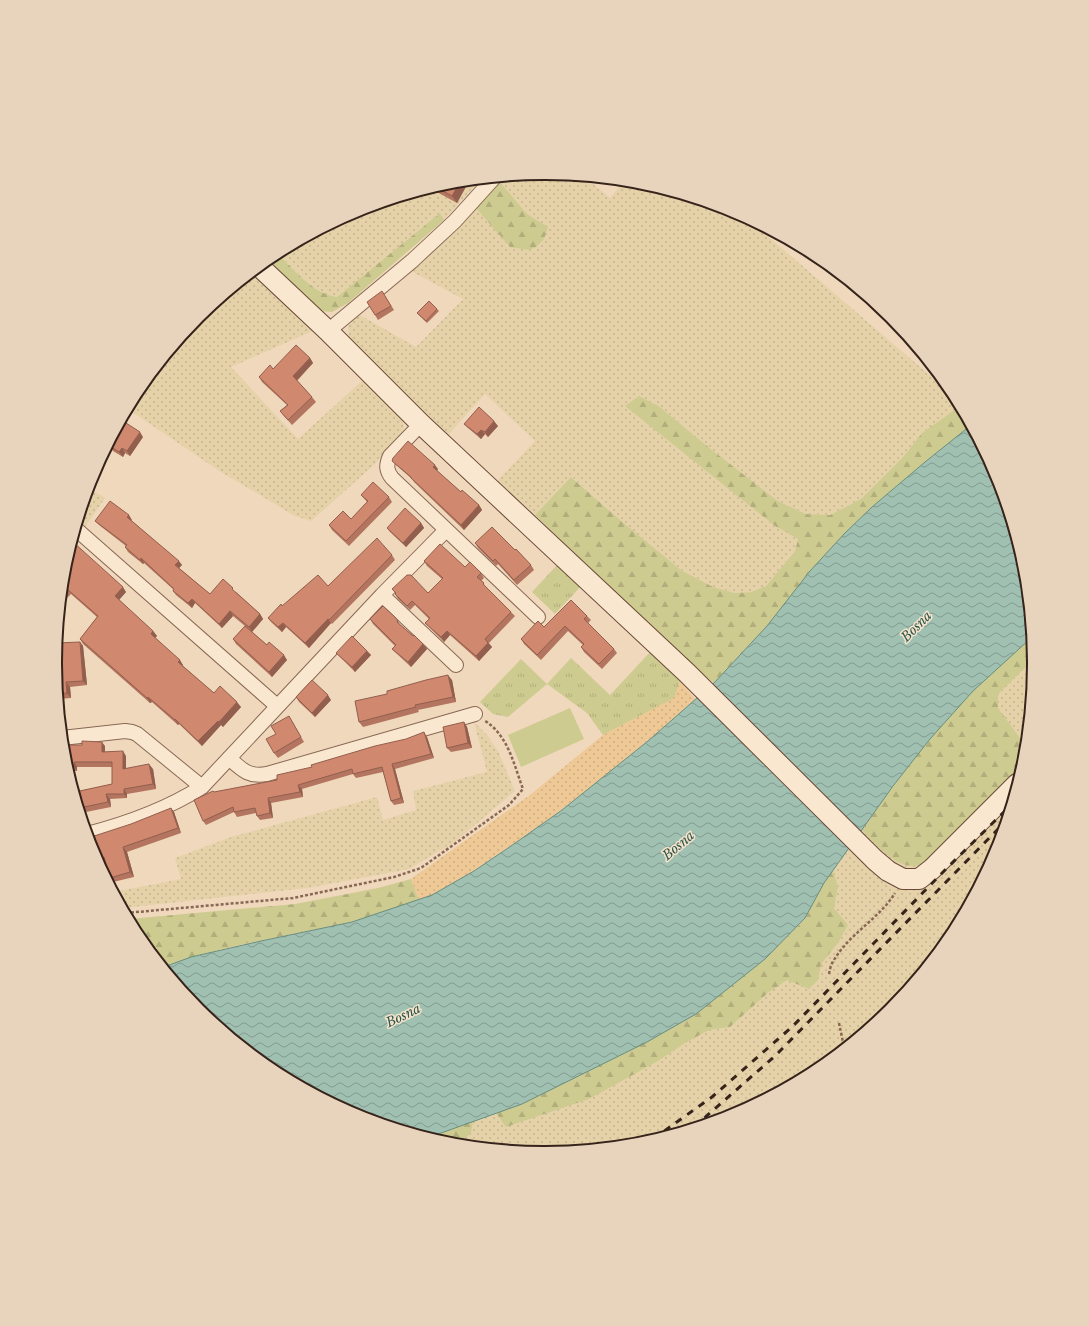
<svg xmlns="http://www.w3.org/2000/svg" width="1089" height="1326" viewBox="0 0 1089 1326" font-family="'Libre Baskerville',serif">
<style>
.farmland{fill:url(#farmland-dots)}
.grass{fill:url(#grass-tufts)}
.forest{fill:url(#forest-firs)}
.sand{fill:url(#sand-dots)}
.pitch{fill:#cecb90}
.water{fill:url(#water-waves);stroke:#678e7e}
.lines{fill:none;stroke-linecap:round;stroke-linejoin:round}
.lane-casing{stroke:#886855;stroke-width:8}
.street-casing{stroke:#886855;stroke-width:16}
.secondary-casing{stroke:#694938;stroke-width:22}
.path{stroke:#886855;stroke-width:2.5;stroke-dasharray:3 2;stroke-linecap:butt}
.lane{stroke:#fae7cf;stroke-width:7}
.street{stroke:#fae7cf;stroke-width:14}
.secondary{stroke:#fae7cf;stroke-width:20}
.rail{stroke:#36231a;stroke-width:3;stroke-dasharray:7 7;stroke-linecap:butt}
.wall{fill:#b3755f}
.shaded-wall{fill:#925f4e}
.building{fill:#d0886f;stroke:#925f4e}
.labels{text-anchor:middle;stroke-width:3;stroke-linejoin:round;paint-order:stroke}
.water-label{font-size:13px;font-style:italic;fill:#29574c;stroke:#f7e3cb}
.rim{fill:none;stroke:#36231a;stroke-width:2}
</style>
<defs>
<pattern id="farmland-dots" width="8" height="8" patternUnits="userSpaceOnUse"><rect width="8" height="8" fill="#e6d2a9"/><path d="M2 2h.1M6 6h.1" fill="none" stroke="#c6b491" stroke-width="1.8" stroke-linecap="round"/></pattern>
<pattern id="grass-tufts" width="24" height="20" patternUnits="userSpaceOnUse"><rect width="24" height="20" fill="#cecb90"/><path d="M3 7l-1-3M5 7V3M7 7l1-3M15 17l-1-3M17 17v-4M19 17l1-3" fill="none" stroke="#b2ae7c"/></pattern>
<pattern id="forest-firs" width="22" height="20" patternUnits="userSpaceOnUse"><rect width="22" height="20" fill="#cecb90"/><path d="M5 1l3.5 6h-7zM16 11l3.5 6h-7z" fill="#b2ae7c"/></pattern>
<pattern id="sand-dots" width="8" height="8" patternUnits="userSpaceOnUse"><rect width="8" height="8" fill="#eec996"/><path d="M2 2h.1M6 6h.1" fill="none" stroke="#cdac81" stroke-width="1.8" stroke-linecap="round"/></pattern>
<pattern id="water-waves" width="16" height="10" patternUnits="userSpaceOnUse"><rect width="16" height="10" fill="#a0c0b2"/><path d="M0 5q4-4 8 0t8 0" fill="none" stroke="#839c90"/></pattern>
</defs>
<rect width="100%" height="100%" fill="#f0d8bc"/>
<path class="farmland" d="M 545,174 L 585,177 L 610,198 L 624,181 L 640,183 L 732,211 L 749,220 L 954,396 L 960,406 L 922,433 L 903,457 L 861,499 L 830,515 L 806,514 L 778,501 L 712,450 L 660,407 L 626,406 L 775,526 L 798,539 L 795,551 L 766,586 L 751,592 L 735,593 L 713,587 L 681,570 L 625,524 L 572,477 L 535,515 L 497,481 L 535,441 L 485,394 L 448,435 L 349,338 L 348,327 L 358,314 L 416,347 L 463,299 L 411,271 L 463,223 L 502,178 Z
M 480,180 L 444,220 L 440,213 L 337,297 L 329,296 L 310,285 L 277,253 L 357,211 L 449,183 Z
M 252,273 L 315,330 L 231,367 L 298,439 L 363,380 L 399,413 L 404,425 L 403,431 L 374,465 L 311,521 L 295,516 L 221,472 L 128,409 L 138,391 L 199,317 Z
M 89,488 L 105,498 L 85,527 L 78,521 Z
M 1031,638 L 1034,663 L 1025,759 L 997,851 L 951,935 L 890,1009 L 816,1070 L 732,1115 L 640,1143 L 544,1152 L 449,1143 L 430,1137 L 522,1104 L 824,883 L 893,786 Z
M 474,722 L 488,736 L 498,751 L 515,791 L 456,841 L 409,869 L 308,888 L 123,908 L 114,892 L 181,879 L 175,858 L 231,837 L 377,797 L 383,820 L 416,810 L 413,791 L 487,772 Z"/>
<path class="grass" d="M 558,564 L 583,584 L 555,614 L 532,592 Z
M 652,650 L 680,681 L 675,698 L 603,735 L 587,713 L 547,684 L 508,717 L 493,714 L 480,702 L 521,659 L 547,684 L 571,658 L 610,695 Z"/>
<path class="forest" d="M 499,181 L 527,214 L 548,227 L 544,239 L 536,247 L 529,250 L 510,247 L 476,208 Z
M 440,213 L 444,220 L 348,303 L 332,312 L 320,311 L 267,261 L 277,253 C 294,269 313,294 337,297 Z
M 639,396 L 660,407 L 712,450 L 778,501 L 806,514 L 830,515 L 861,499 L 903,457 L 922,433 L 960,406 L 970,426 L 925,462 L 872,507 L 845,533 L 810,571 L 767,626 L 714,683 L 686,661 L 535,515 L 571,477 L 625,524 L 681,570 L 713,587 L 735,593 L 751,592 L 766,586 L 795,551 L 798,539 L 775,526 L 625,406 Z
M 1031,638 L 1034,659 L 998,694 L 998,708 L 1026,746 L 1025,759 L 1022,766 L 934,859 C 929,861 924,864 919,865 C 897,871 875,843 862,830 C 896,782 931,733 972,691 C 991,672 1012,655 1031,638 Z
M 833,870 L 838,887 L 834,908 L 848,925 L 838,943 L 821,964 L 818,980 L 809,989 L 787,980 L 769,992 L 730,1027 L 709,1030 L 685,1043 L 658,1061 L 589,1099 L 506,1127 L 496,1113 L 522,1104 L 575,1078 L 647,1042 L 696,1014 L 765,959 L 805,919 L 824,883 Z
M 411,879 L 419,900 C 397,907 373,917 350,922 C 288,936 224,945 164,967 L 137,935 L 129,919 L 295,904 L 378,888 Z
M 473,1121 L 471,1133 L 458,1144 L 449,1143 L 430,1137 Z"/>
<path class="sand" d="M 680,681 L 695,699 C 633,755 568,808 498,854 C 473,871 448,890 419,900 L 411,879 L 530,795 L 603,735 L 674,698 Z"/>
<path class="pitch" d="M 570,708 L 584,739 L 521,767 L 508,735 Z"/>
<path class="water" d="M 970,426 L 997,476 L 1025,568 L 1031,638 L 973,691 L 930,739 L 893,786 L 824,883 L 805,918 L 765,959 L 696,1014 L 647,1042 L 522,1104 L 430,1137 L 357,1115 L 272,1070 L 198,1009 L 164,967 L 191,957 L 261,941 L 352,922 L 432,895 L 474,871 L 511,846 L 562,810 L 648,741 L 714,683 L 767,626 L 810,571 L 845,533 L 872,507 L 925,462 Z"/>
<g class="lines">
<g class="lane-casing">
<path id="lane" d="M 809,252 L 826,264"/>
</g>
<g class="street-casing">
<path id="street" d="M 328,331 L 412,261 L 455,221 L 493,179
M 421,424 L 390,456 C 386,465 386,470 392,478 L 538,617
M 76,529 L 277,706
M 382,595 L 456,665
M 62,738 L 125,731 L 132,732 L 137,734 L 202,787
M 229,758 C 242,770 248,777 267,774 L 475,714
M 87,834 C 126,824 167,809 202,787 L 382,595 L 446,530"/>
</g>
<g class="secondary-casing">
<path id="secondary" d="M 260,267 L 328,331 L 421,424 L 687,673 L 875,860 L 888,871 L 903,879 L 919,879 L 932,869 L 1017,784"/>
</g>
<path class="path" d="M 126,913 L 293,898 L 394,877 L 421,868 L 509,805 L 523,789 C 514,765 508,735 485,721
M 829,974 C 830,969 831,964 834,960 C 850,933 879,919 895,893
M 839,1023 L 844,1047"/>
<use href="#lane" class="lane"/>
<use href="#street" class="street"/>
<use href="#secondary" class="secondary"/>
<path class="rail" d="M 694,1127 L 775,1056 L 1005,822
M 653,1139 L 712,1097 L 793,1026 L 946,869 L 1011,805"/>
</g>
<path class="wall" d="M 469,181 L 457,203 L 437,192 L 434,187 L 449,183 Z
M 385,296 L 394,310 L 378,320 L 375,315 Z
M 437,309 L 439,311 L 427,323 L 417,313 Z
M 310,358 L 313,363 L 297,381 L 312,397 L 316,402 L 292,425 L 284,416 L 280,411 L 287,405 L 262,382 L 259,377 L 273,369 Z
M 464,424 L 498,426 L 488,437 L 485,434 L 481,439 L 468,428 Z
M 143,437 L 130,456 L 125,453 L 123,457 L 113,451 L 110,446 Z
M 392,461 L 438,469 L 437,471 L 461,492 L 479,505 L 482,510 L 464,530 L 414,482 L 412,479 L 396,465 Z
M 361,495 L 389,497 L 392,502 L 349,546 L 332,530 L 329,525 L 351,519 L 367,502 Z
M 131,520 L 182,565 L 179,568 L 210,594 L 236,592 L 260,614 L 263,619 L 252,632 L 267,645 L 287,660 L 272,677 L 236,644 L 233,639 L 245,626 L 233,616 L 222,628 L 195,603 L 192,608 L 176,595 L 173,591 L 174,590 L 144,563 L 143,564 L 128,552 L 125,547 L 126,546 L 99,525 L 95,521 L 132,520 Z
M 421,523 L 424,528 L 406,547 L 390,532 L 387,528 Z
M 475,543 L 515,550 L 531,565 L 534,570 L 517,585 L 498,564 L 496,566 L 478,548 Z
M 392,555 L 395,560 L 332,624 L 331,623 L 309,648 L 286,627 L 282,632 L 271,622 L 268,618 L 282,606 L 328,586 Z
M 424,561 L 465,567 L 481,573 L 484,578 L 481,581 L 487,588 L 515,616 L 489,643 L 492,647 L 479,661 L 450,635 L 444,642 L 425,623 L 429,619 L 415,605 L 410,610 L 398,599 L 395,594 L 396,594 L 392,589 L 428,593 L 442,579 L 427,566 Z
M 64,567 L 126,592 L 119,600 L 153,631 L 157,636 L 155,638 L 183,665 L 183,666 L 214,693 L 241,707 L 223,727 L 221,725 L 202,746 L 179,724 L 178,725 L 152,702 L 150,703 L 83,644 L 80,639 L 97,617 L 71,594 L 61,604 Z
M 587,616 L 591,620 L 588,623 L 614,649 L 617,653 L 602,669 L 584,652 L 581,647 L 583,645 L 568,631 L 541,660 L 524,644 L 521,639 L 544,627 Z
M 395,617 L 401,626 L 423,644 L 427,649 L 411,667 L 396,653 L 392,649 L 395,646 L 373,624 L 370,619 Z
M 80,642 L 83,646 L 87,685 L 70,687 L 71,698 L 59,699 L 56,676 L 57,675 Z
M 367,651 L 371,655 L 355,672 L 336,653 Z
M 452,680 L 456,702 L 418,710 L 419,712 L 363,727 L 359,722 L 387,694 Z
M 296,697 L 331,700 L 315,717 L 299,702 Z
M 289,716 L 304,742 L 278,758 L 274,753 L 276,734 Z
M 464,722 L 467,727 L 472,748 L 451,752 L 447,748 Z
M 427,737 L 434,758 L 395,769 L 404,803 L 394,805 L 391,801 L 383,772 L 356,778 L 353,774 L 302,789 L 303,797 L 271,803 L 273,818 L 260,820 L 257,816 L 256,813 L 237,817 L 234,812 L 206,825 L 203,821 L 214,792 L 277,780 L 312,767 Z
M 105,746 L 105,752 L 126,756 L 126,768 L 153,769 L 156,789 L 127,794 L 127,798 L 110,799 L 111,807 L 81,813 L 75,792 L 112,784 L 112,767 L 77,767 L 77,771 L 70,771 L 70,777 L 64,758 Z
M 171,808 L 174,812 L 181,833 L 127,852 L 134,877 L 113,882 L 110,878 L 106,862 L 100,864 L 92,850 Z"/>
<path class="shaded-wall" d="M 469,181 L 457,203 L 452,196 L 460,182 Z
M 310,358 L 313,363 L 296,381 L 293,376 Z
M 494,421 L 498,426 L 488,437 L 485,432 Z
M 481,430 L 485,434 L 481,439 L 477,434 Z
M 140,432 L 143,437 L 130,456 L 127,451 Z
M 122,448 L 125,453 L 123,457 L 119,452 Z
M 435,465 L 438,469 L 436,472 L 433,467 Z
M 479,505 L 482,510 L 464,530 L 461,525 Z
M 129,515 L 132,520 L 130,522 L 127,517 Z
M 421,523 L 424,528 L 406,547 L 403,543 Z
M 141,558 L 144,563 L 143,564 L 140,560 Z
M 179,561 L 182,565 L 178,569 L 175,565 Z
M 123,587 L 126,592 L 118,601 L 115,596 Z
M 192,599 L 195,603 L 192,608 L 188,603 Z
M 230,611 L 233,616 L 222,628 L 219,624 Z
M 260,614 L 263,619 L 252,632 L 249,627 Z
M 328,619 L 331,623 L 309,648 L 305,643 Z
M 283,623 L 286,627 L 282,632 L 278,627 Z
M 153,631 L 157,636 L 154,639 L 151,634 Z
M 447,631 L 450,635 L 444,642 L 441,637 Z
M 80,642 L 83,646 L 87,685 L 83,681 Z
M 488,643 L 492,647 L 479,661 L 476,656 Z
M 423,644 L 427,649 L 411,667 L 408,662 Z
M 367,651 L 371,655 L 355,672 L 352,667 Z
M 284,655 L 287,660 L 272,677 L 269,672 Z
M 180,660 L 183,665 L 182,667 L 178,662 Z
M 448,675 L 452,680 L 456,702 L 453,697 Z
M 66,682 L 70,687 L 71,698 L 67,693 Z
M 328,695 L 331,700 L 315,717 L 312,713 Z
M 148,697 L 152,702 L 150,703 L 147,698 Z
M 237,702 L 241,707 L 223,727 L 219,722 Z
M 175,719 L 179,724 L 178,725 L 175,720 Z
M 218,721 L 221,725 L 202,746 L 198,741 Z
M 464,722 L 467,727 L 472,748 L 468,743 Z
M 424,732 L 427,737 L 434,758 L 431,754 Z
M 102,742 L 105,746 L 105,756 L 102,752 Z
M 123,751 L 126,756 L 126,773 L 123,769 Z
M 74,762 L 77,767 L 77,771 L 74,766 Z
M 149,764 L 153,769 L 156,789 L 153,784 Z
M 392,764 L 395,769 L 404,803 L 401,798 Z
M 67,766 L 70,771 L 70,777 L 67,767 Z
M 298,785 L 302,789 L 303,797 L 300,792 Z
M 124,789 L 127,794 L 127,798 L 124,794 Z
M 106,794 L 110,799 L 111,807 L 108,802 Z
M 268,798 L 271,803 L 273,818 L 270,813 Z
M 171,808 L 174,812 L 181,833 L 178,828 Z
M 123,847 L 127,852 L 134,877 L 130,872 Z"/>
<path class="building" d="M 460,182 L 452,196 L 436,187 L 449,183 Z
M 382,291 L 391,306 L 375,315 L 367,302 Z
M 429,301 L 437,309 L 426,321 L 417,313 Z
M 296,345 L 310,358 L 293,376 L 312,397 L 288,420 L 280,411 L 288,405 L 259,377 L 270,365 L 273,369 Z
M 479,407 L 494,421 L 485,432 L 481,430 L 477,434 L 464,424 Z
M 126,423 L 140,432 L 127,451 L 122,448 L 119,452 L 110,446 Z
M 408,441 L 435,465 L 433,467 L 461,492 L 462,490 L 479,505 L 461,525 L 411,478 L 411,477 L 392,461 L 393,458 Z
M 373,482 L 389,497 L 346,541 L 329,525 L 343,511 L 351,519 L 368,501 L 361,495 Z
M 110,501 L 129,515 L 127,517 L 179,561 L 175,565 L 210,594 L 223,579 L 233,588 L 232,589 L 260,614 L 249,627 L 230,611 L 219,624 L 192,599 L 188,603 L 173,591 L 174,589 L 141,558 L 140,560 L 125,547 L 127,545 L 95,521 Z
M 405,508 L 421,523 L 403,543 L 387,528 Z
M 492,527 L 515,550 L 516,549 L 531,565 L 514,580 L 495,559 L 493,561 L 475,543 Z
M 377,538 L 392,555 L 329,620 L 328,619 L 305,643 L 283,623 L 278,627 L 268,618 L 281,604 L 282,606 L 318,575 L 328,586 Z
M 72,541 L 123,587 L 115,596 L 153,631 L 151,634 L 180,660 L 178,662 L 214,693 L 220,686 L 237,702 L 219,722 L 218,721 L 198,741 L 175,719 L 175,720 L 148,697 L 147,698 L 80,639 L 98,616 L 67,589 L 62,594 L 64,567 Z
M 440,544 L 465,567 L 470,562 L 481,573 L 477,577 L 484,583 L 483,584 L 511,612 L 485,639 L 488,643 L 476,656 L 447,631 L 441,637 L 425,623 L 430,618 L 412,601 L 407,606 L 395,594 L 396,593 L 392,589 L 407,575 L 411,575 L 428,593 L 443,578 L 424,561 Z
M 571,600 L 587,616 L 584,619 L 614,649 L 599,664 L 581,647 L 584,644 L 565,626 L 537,655 L 521,639 L 538,621 L 544,627 Z
M 383,606 L 395,617 L 398,621 L 397,622 L 413,636 L 414,635 L 423,644 L 408,662 L 392,649 L 396,645 L 370,619 Z
M 245,626 L 267,645 L 269,642 L 284,655 L 269,672 L 233,639 Z
M 352,636 L 367,651 L 352,667 L 336,653 Z
M 80,642 L 83,681 L 66,682 L 67,693 L 58,694 L 56,676 L 57,675 L 56,656 L 57,643 Z
M 448,675 L 453,697 L 415,705 L 416,707 L 359,722 L 355,701 L 387,694 L 387,691 L 426,680 Z
M 312,680 L 328,695 L 312,713 L 296,697 Z
M 289,716 L 301,737 L 274,753 L 266,739 L 276,734 L 271,726 Z
M 464,722 L 468,743 L 447,748 L 443,727 Z
M 424,732 L 431,754 L 392,764 L 401,798 L 391,801 L 382,767 L 353,774 L 352,769 L 298,785 L 300,792 L 268,798 L 270,813 L 257,816 L 255,808 L 234,812 L 233,807 L 203,821 L 194,800 L 213,791 L 214,792 L 277,780 L 277,775 L 312,767 L 311,765 L 375,746 L 406,739 Z
M 82,741 L 102,742 L 102,752 L 123,751 L 123,769 L 149,764 L 153,784 L 124,789 L 124,794 L 106,794 L 108,802 L 79,808 L 75,792 L 112,784 L 112,762 L 74,762 L 74,766 L 67,766 L 67,767 L 64,758 L 63,745 L 82,745 Z
M 171,808 L 178,828 L 123,847 L 130,872 L 110,878 L 104,857 L 97,859 L 92,850 L 88,838 L 131,824 Z"/>
<g class="labels">
<g class="water-label">
<text transform="translate(916 626) rotate(-45)" y="5">Bosna</text>
<text transform="translate(678 845) rotate(-40)" y="5">Bosna</text>
<text transform="translate(403 1015) rotate(-26)" y="5">Bosna</text>
</g>
</g>
<path d="M0 0H1089V1326H0ZM544 180H545A482 482 0 0 1 1027 662V664A482 482 0 0 1 545 1146H544A482 482 0 0 1 62 664V662A482 482 0 0 1 544 180Z" fill="#e8d4bd" fill-rule="evenodd"/>
<path class="rim" d="M544 180H545A482 482 0 0 1 1027 662V664A482 482 0 0 1 545 1146H544A482 482 0 0 1 62 664V662A482 482 0 0 1 544 180Z"/>
</svg>
